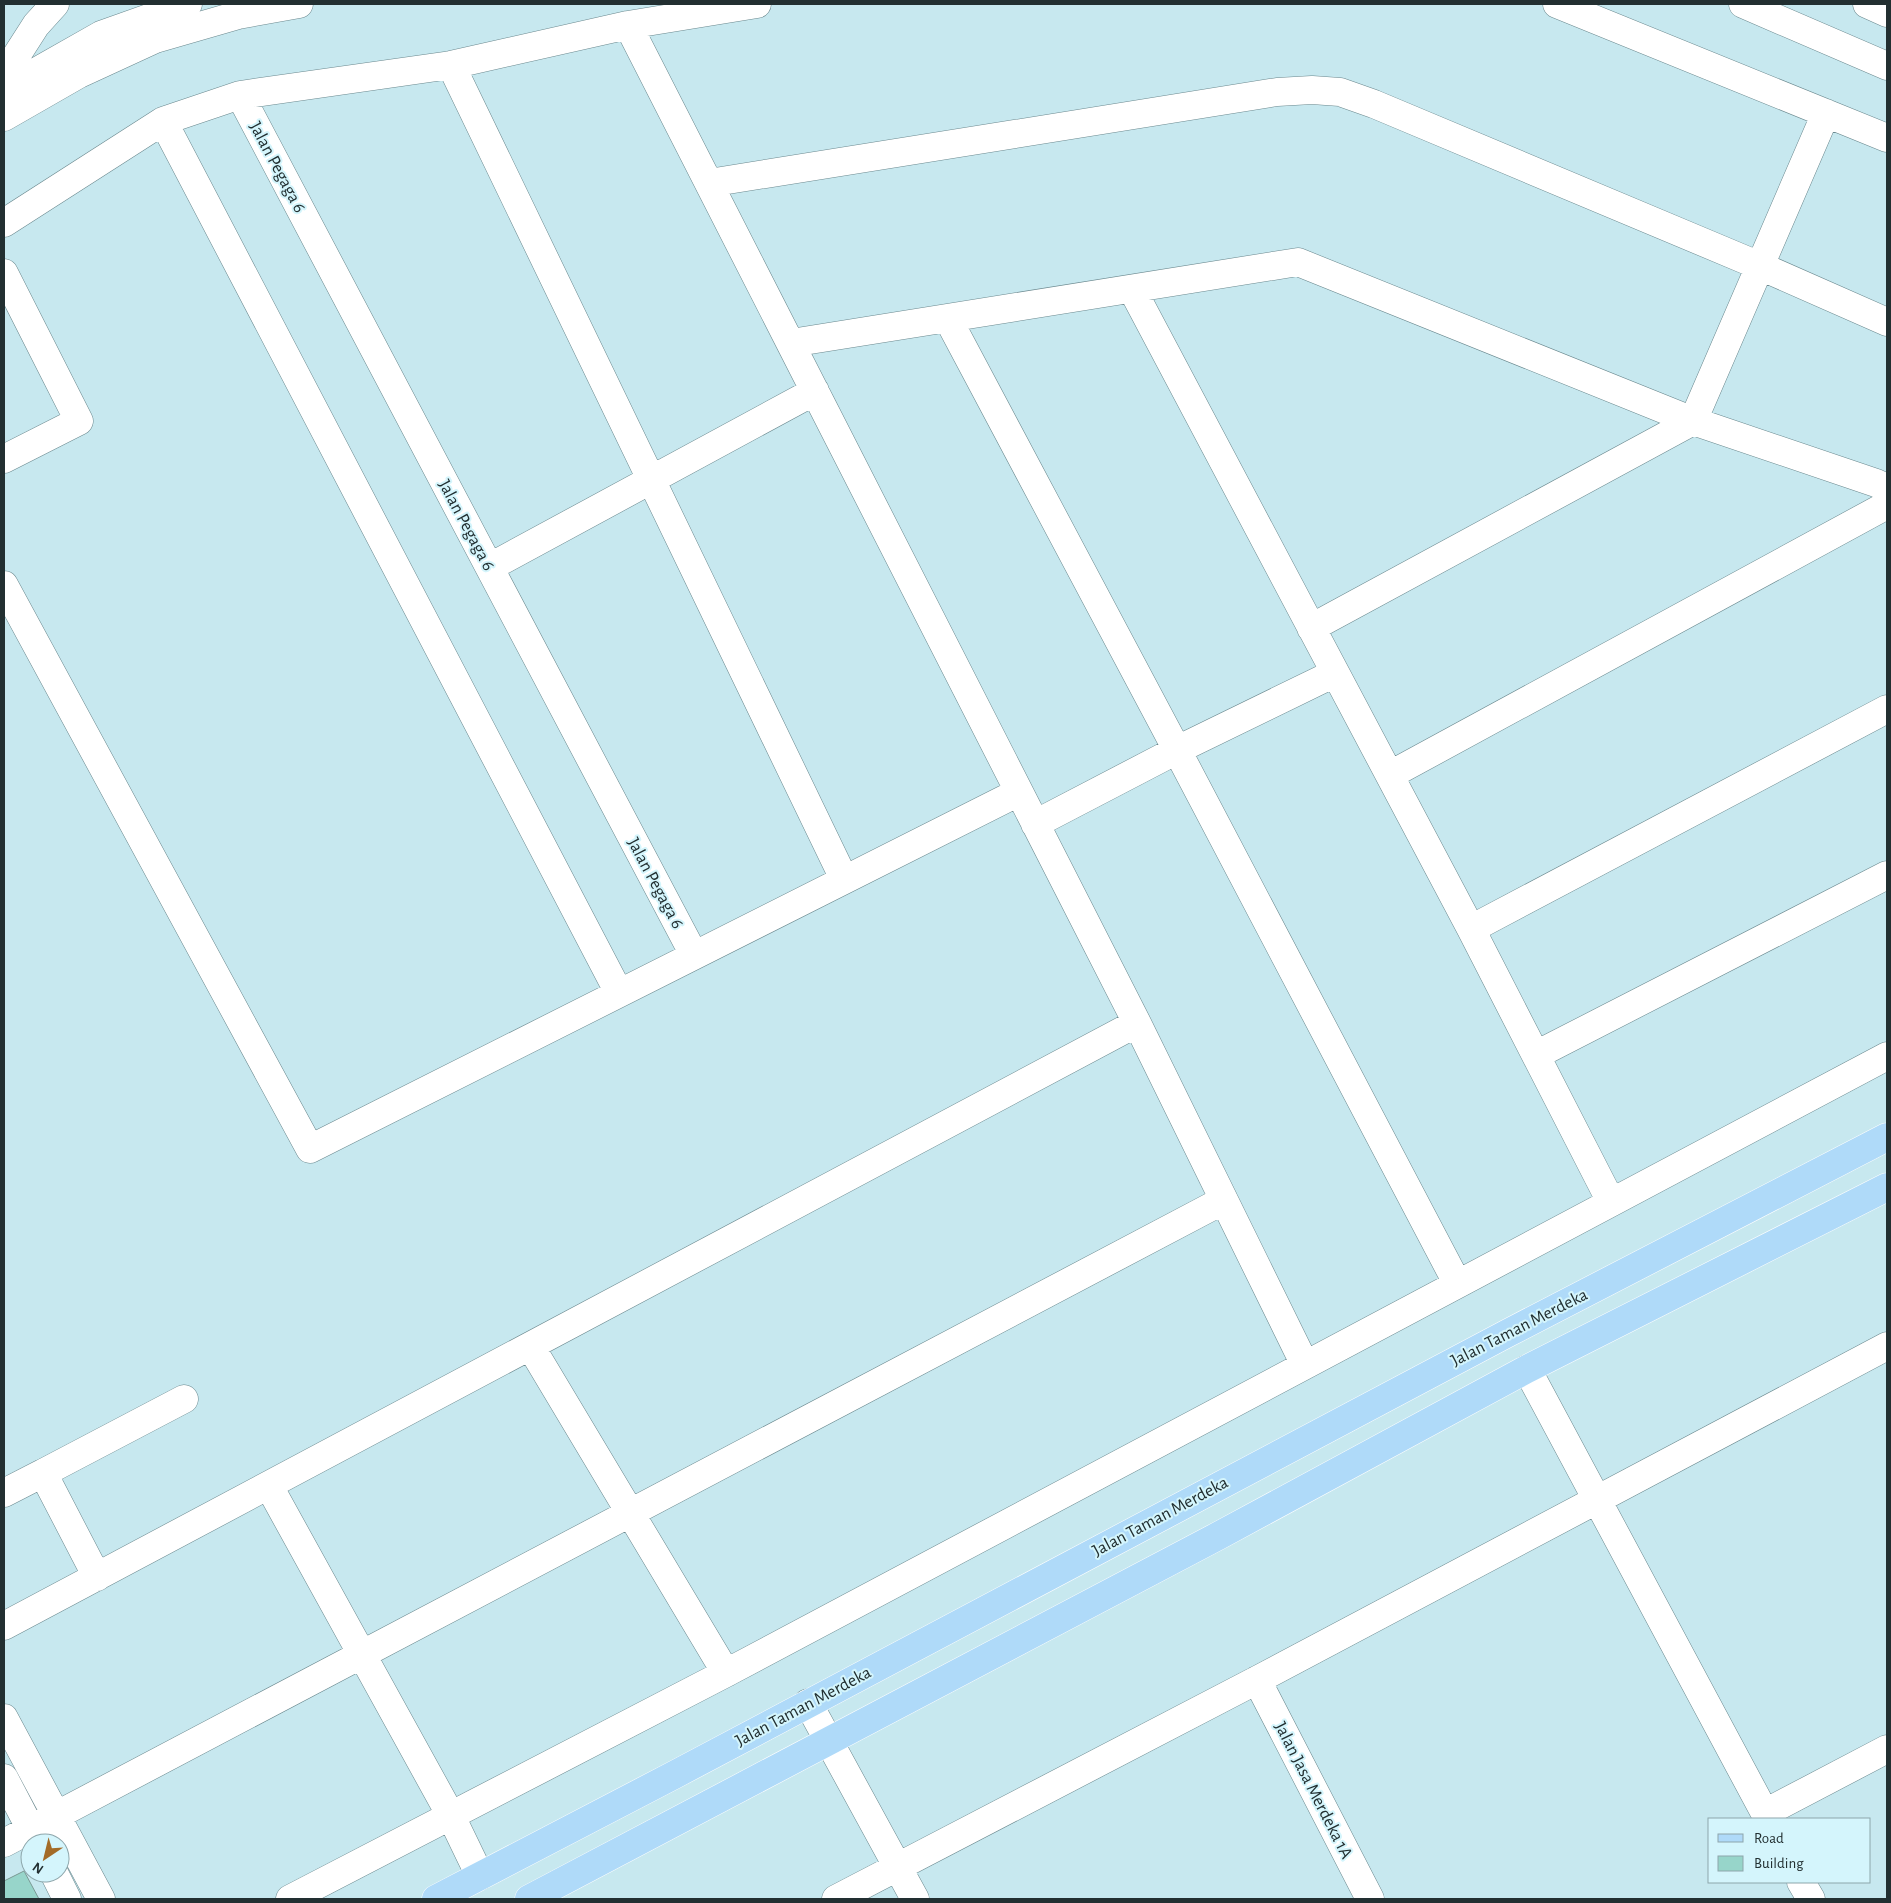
<svg xmlns="http://www.w3.org/2000/svg" width="1891" height="1903" viewBox="0 0 1891 1903" font-family="'Alegreya Sans',sans-serif">
<style>
.building{fill:#97d5ca;stroke:#7a9993}
.lines{fill:none;stroke-linecap:round;stroke-linejoin:round}
.minor-casing{stroke:#6a888e;stroke-width:29}
.major-casing{stroke:#fff;stroke-width:29}
.minor{stroke:#fff;stroke-width:28}
.major{stroke:#afdaf9;stroke-width:28}
.labels{text-anchor:middle;stroke-width:4;stroke-linejoin:round;paint-order:stroke}
.street-label{font-size:18px;fill:#222f31;stroke:#d4f5fc}
</style>
<rect width="100%" height="100%" fill="#c7e8ef"/>
<path class="building" d="M 24,1871 L 39,1899 L 4,1899 L 4,1881 Z"/>
<g class="lines">
<g class="minor-casing">
<path id="minor" d="M 1557,4 L 1887,138
M 1743,4 L 1887,66
M 1867,4 L 1887,13
M 628,25 L 1137,1023 L 1305,1365
M 451,65 L 844,879
M 4,75 L 36,25 L 55,4
M 4,90 L 101,35 L 188,4
M 240,95 L 694,955
M 4,117 L 79,74 L 155,39 L 238,15 L 299,4
M 163,121 L 619,993
M 709,183 L 1277,92 L 1312,90 L 1340,92 L 1374,104 L 1760,266 L 1887,322
M 4,223 L 163,121 L 240,95 L 451,65 L 628,25 L 757,4
M 4,273 L 79,421 L 4,459
M 1132,289 L 1471,929 L 1611,1202
M 948,319 L 1177,750 L 1457,1283
M 791,343 L 1298,262 L 1693,421 L 1876,483 L 1887,488
M 490,567 L 815,391
M 4,585 L 310,1149 L 1019,792
M 1311,628 L 1693,421 L 1826,113
M 1390,775 L 1887,505
M 1035,824 L 1177,750 L 1335,673
M 1471,929 L 1887,709
M 1536,1055 L 1887,875
M 531,1347 L 726,1673
M 1527,1369 L 1768,1819
M 43,1473 L 184,1399
M 269,1486 L 451,1816 L 480,1876
M 4,1493 L 43,1473 L 97,1577
M 4,1626 L 1137,1023
M 1257,1680 L 1370,1899
M 808,1703 L 915,1899
M 4,1718 L 101,1899
M 4,1778 L 38,1843
M 1765,1813 L 1887,1749
M 4,1843 L 1224,1200
M 54,1873 L 67,1899
M 1801,1882 L 1811,1899
M 290,1899 L 726,1673 L 1887,1056
M 836,1899 L 1257,1680 L 1887,1346"/>
</g>
<g class="major-casing">
<path id="major" d="M 436,1899 L 674,1775 L 1508,1333 L 1887,1137
M 529,1899 L 1218,1536 L 1527,1369 L 1887,1187"/>
</g>
<use href="#minor" class="minor"/>
<use href="#major" class="major"/>
</g>
<g class="labels">
<g class="street-label">
<text transform="translate(278 167) rotate(62)" y="6">Jalan Pegaga 6</text>
<text transform="translate(467 525) rotate(62)" y="6">Jalan Pegaga 6</text>
<text transform="translate(656 883) rotate(62)" y="6">Jalan Pegaga 6</text>
<text transform="translate(1519 1327) rotate(-27)" y="6">Jalan Taman Merdeka</text>
<text transform="translate(1160 1516) rotate(-28)" y="6">Jalan Taman Merdeka</text>
<text transform="translate(803 1706) rotate(-28)" y="6">Jalan Taman Merdeka</text>
<text transform="translate(1314 1790) rotate(63)" y="6">Jalan Jasa Merdeka 1A</text>
</g>
</g>
<rect width="1891" height="1903" fill="none" stroke="#222f31" stroke-width="10"/>
<rect x="1708" y="1818" width="162" height="65" fill="#d4f5fc" stroke="#8da6ab"/>
<rect x="1718" y="1834" width="25" height="8" fill="#afdaf9" stroke="#8da6ab"/>
<text x="1754" y="1843" font-size="15" fill="#222f31">Road</text>
<rect x="1718" y="1856" width="25" height="15" fill="#97d5ca" stroke="#8da6ab"/>
<text x="1754" y="1868" font-size="15" fill="#222f31">Building</text>
<g transform="translate(45 1858) rotate(215)"><circle r="24" fill="#d4f5fc" stroke="#8da6ab"/>
<path d="M0-4L9 19L0 12L-9 19Z" fill="#a36b28"/>
<text y="-8" font-size="14" font-weight="bold" text-anchor="middle" fill="#222f31">N</text>
</g>
</svg>
